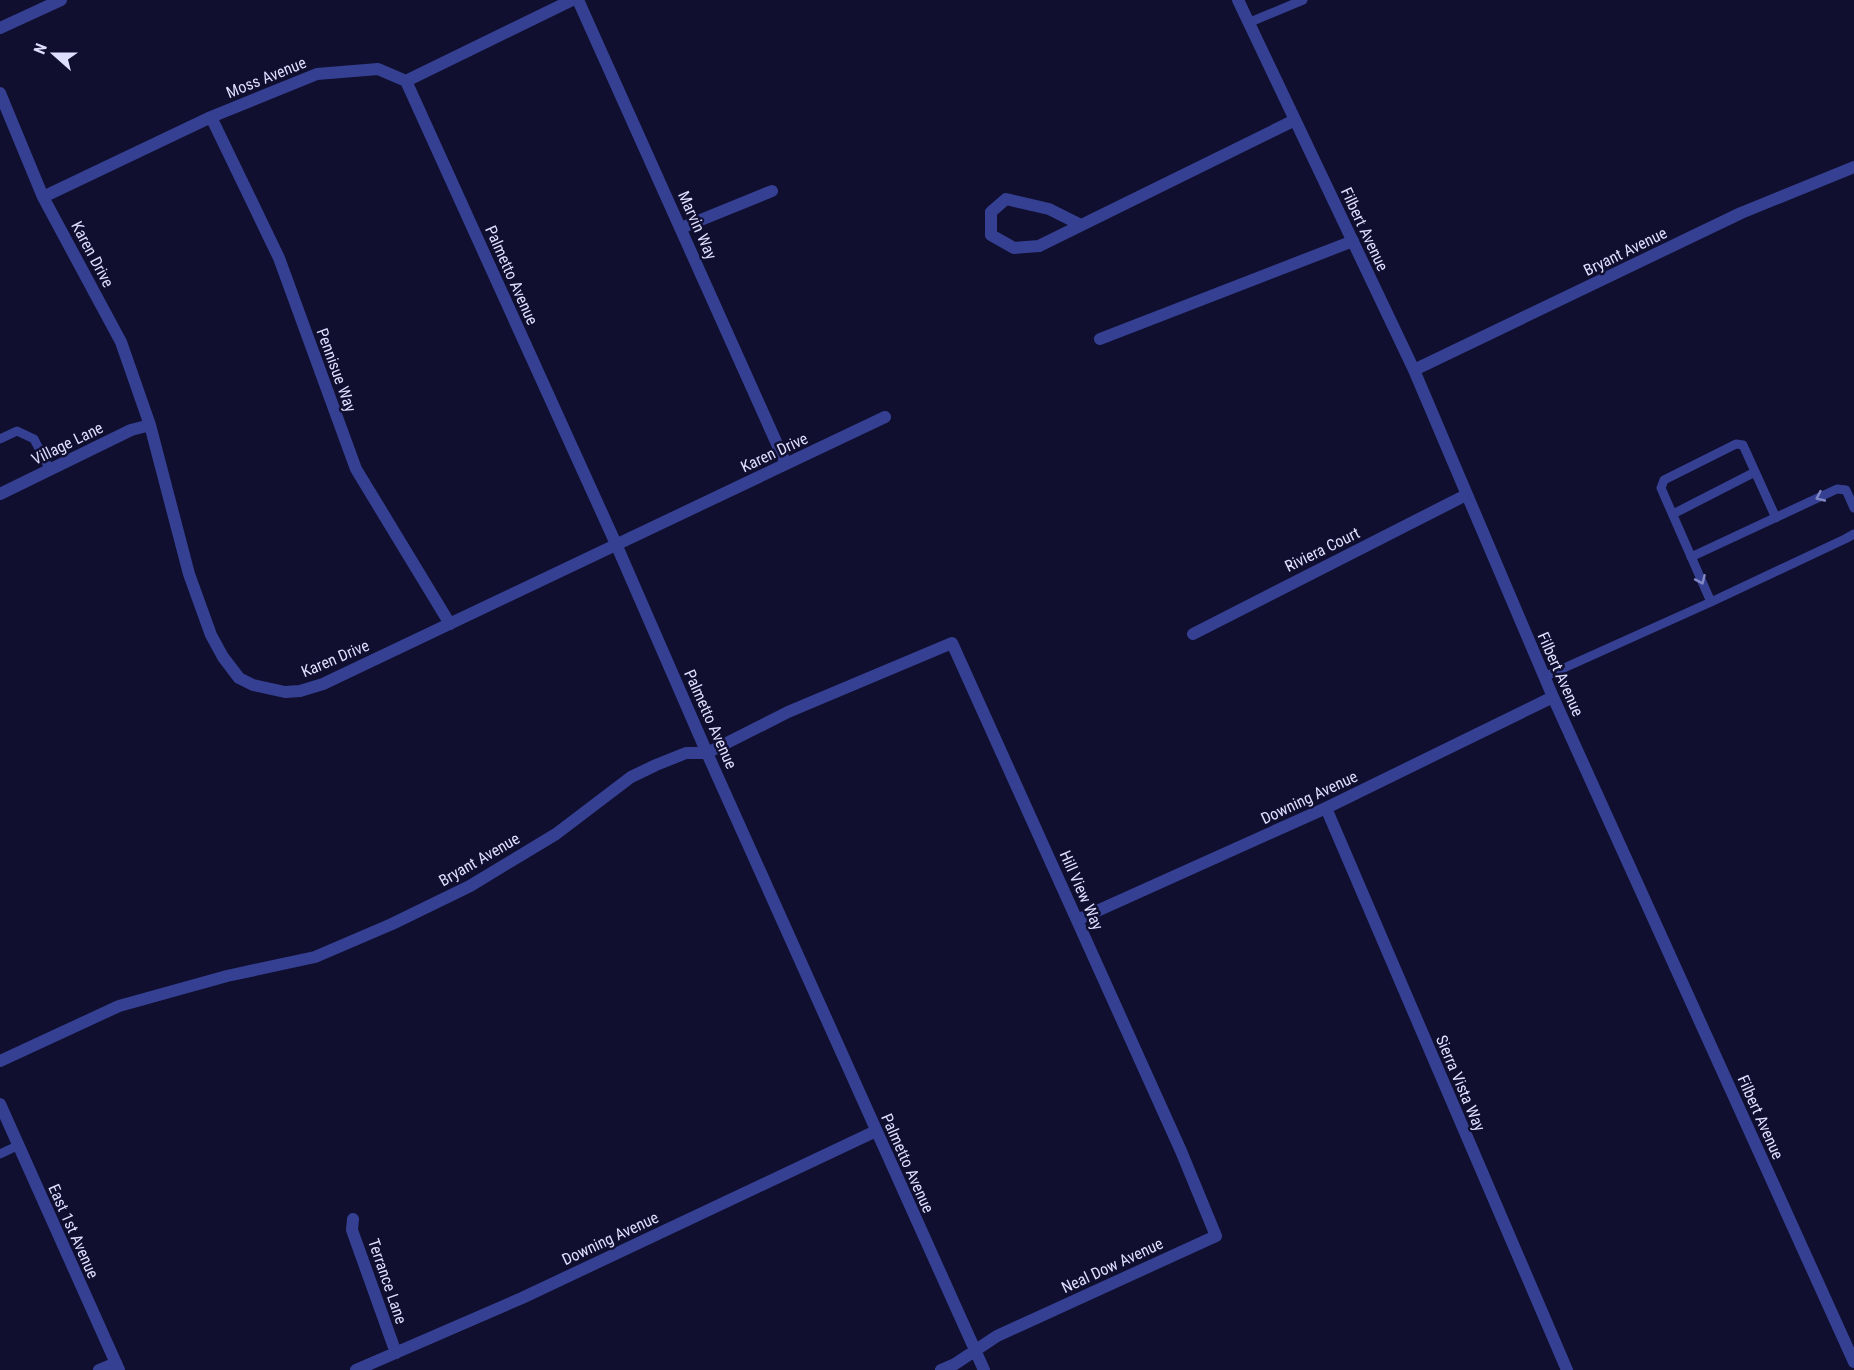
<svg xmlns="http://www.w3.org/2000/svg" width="1854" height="1370" viewBox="0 0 1854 1370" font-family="'Roboto Condensed',sans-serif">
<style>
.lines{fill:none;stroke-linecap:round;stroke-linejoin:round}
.service{stroke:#364093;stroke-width:9}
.minor{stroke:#364093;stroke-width:12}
.tertiary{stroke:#364093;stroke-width:12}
.oneway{stroke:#8288c4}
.labels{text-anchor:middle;stroke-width:5;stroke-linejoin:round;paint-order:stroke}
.street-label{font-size:16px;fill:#dedfff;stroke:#100f30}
</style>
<rect width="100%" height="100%" fill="#100f30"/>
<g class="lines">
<path class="service" d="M 1248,23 L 1303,0
M 0,439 L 17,431 L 34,439 L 50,470
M 1673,514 L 1755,472
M 1776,518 L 1743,445 L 1736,444 L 1664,480 L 1661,488 L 1711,602 L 1845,539 L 1854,534
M 1691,557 L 1837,489 L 1846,490 L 1854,508
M 1544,677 L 1711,602
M 0,1154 L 17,1146"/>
<path class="minor" d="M 578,0 L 786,464
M 1238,0 L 1414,370 L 1553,697 L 1854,1362
M 0,28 L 61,0
M 406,81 L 616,544 L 707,753 L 984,1370
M 0,93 L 43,197 L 121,342 L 150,425 L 189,574 L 211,635 L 223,657 L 239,678 L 253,685 L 285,692 L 300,691 L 323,684 L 885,417
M 211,117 L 279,258 L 356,469 L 450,624
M 43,197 L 211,117 L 317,74 L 378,69 L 406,81 L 572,0
M 1081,225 L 1049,209 L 1006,199 L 991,212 L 991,235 L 1014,248 L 1039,246 L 1295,120
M 681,228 L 772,191
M 1100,339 L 1353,241
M 1414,370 L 1741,213 L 1854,167
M 0,494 L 131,430 L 150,425
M 1193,634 L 1466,495
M 1326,808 L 1567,1370
M 1077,920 L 1326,808 L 1553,697
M 0,1061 L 119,1006 L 227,976 L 315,957 L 392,924 L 470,886 L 556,834 L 631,777 L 656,765 L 686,753 L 707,753 L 788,712 L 952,643 L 1181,1151 L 1216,1236 L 997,1336 L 955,1364 L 941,1370
M 353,1219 L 352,1230 L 396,1353
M 99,1370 L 116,1363
M 356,1370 L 522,1298 L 876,1131"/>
<path class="tertiary" d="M 0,1104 L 119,1370"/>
</g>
<defs><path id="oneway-chevron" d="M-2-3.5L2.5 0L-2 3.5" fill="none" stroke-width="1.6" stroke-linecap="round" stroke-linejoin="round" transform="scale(1.5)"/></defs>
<g class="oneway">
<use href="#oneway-chevron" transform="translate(1820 497) rotate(155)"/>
<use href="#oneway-chevron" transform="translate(1701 580) rotate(66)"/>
</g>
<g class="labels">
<g class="street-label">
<text transform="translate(266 77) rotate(-22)" y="6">Moss Avenue</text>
<text transform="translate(698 225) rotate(66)" y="6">Marvin Way</text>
<text transform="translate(1365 229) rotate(65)" y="6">Filbert Avenue</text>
<text transform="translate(1625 251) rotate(-26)" y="6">Bryant Avenue</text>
<text transform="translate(93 254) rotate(62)" y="6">Karen Drive</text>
<text transform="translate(512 275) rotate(66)" y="6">Palmetto Avenue</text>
<text transform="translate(337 370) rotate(70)" y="6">Pennisue Way</text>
<text transform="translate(67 443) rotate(-26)" y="6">Village Lane</text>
<text transform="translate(774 452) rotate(-25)" y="6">Karen Drive</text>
<text transform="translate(1322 549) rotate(-26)" y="6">Riviera Court</text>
<text transform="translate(335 658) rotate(-23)" y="6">Karen Drive</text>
<text transform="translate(1561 674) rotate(66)" y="6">Filbert Avenue</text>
<text transform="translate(711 719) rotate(66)" y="6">Palmetto Avenue</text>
<text transform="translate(1309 797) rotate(-25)" y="6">Downing Avenue</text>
<text transform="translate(479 859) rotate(-30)" y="6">Bryant Avenue</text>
<text transform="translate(1082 890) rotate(66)" y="6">Hill View Way</text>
<text transform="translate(1461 1083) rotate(67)" y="6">Sierra Vista Way</text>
<text transform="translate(1761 1117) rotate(66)" y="6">Filbert Avenue</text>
<text transform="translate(908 1163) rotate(66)" y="6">Palmetto Avenue</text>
<text transform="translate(74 1231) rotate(66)" y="6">East 1st Avenue</text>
<text transform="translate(610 1238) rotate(-25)" y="6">Downing Avenue</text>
<text transform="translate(1112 1265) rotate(-25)" y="6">Neal Dow Avenue</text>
<text transform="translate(388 1281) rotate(71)" y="6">Terrance Lane</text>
</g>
</g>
<g transform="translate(54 54) rotate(291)" stroke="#100f30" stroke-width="4.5" paint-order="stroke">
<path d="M0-4.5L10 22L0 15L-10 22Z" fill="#dedfff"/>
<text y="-9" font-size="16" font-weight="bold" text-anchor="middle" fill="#dedfff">N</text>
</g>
</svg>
